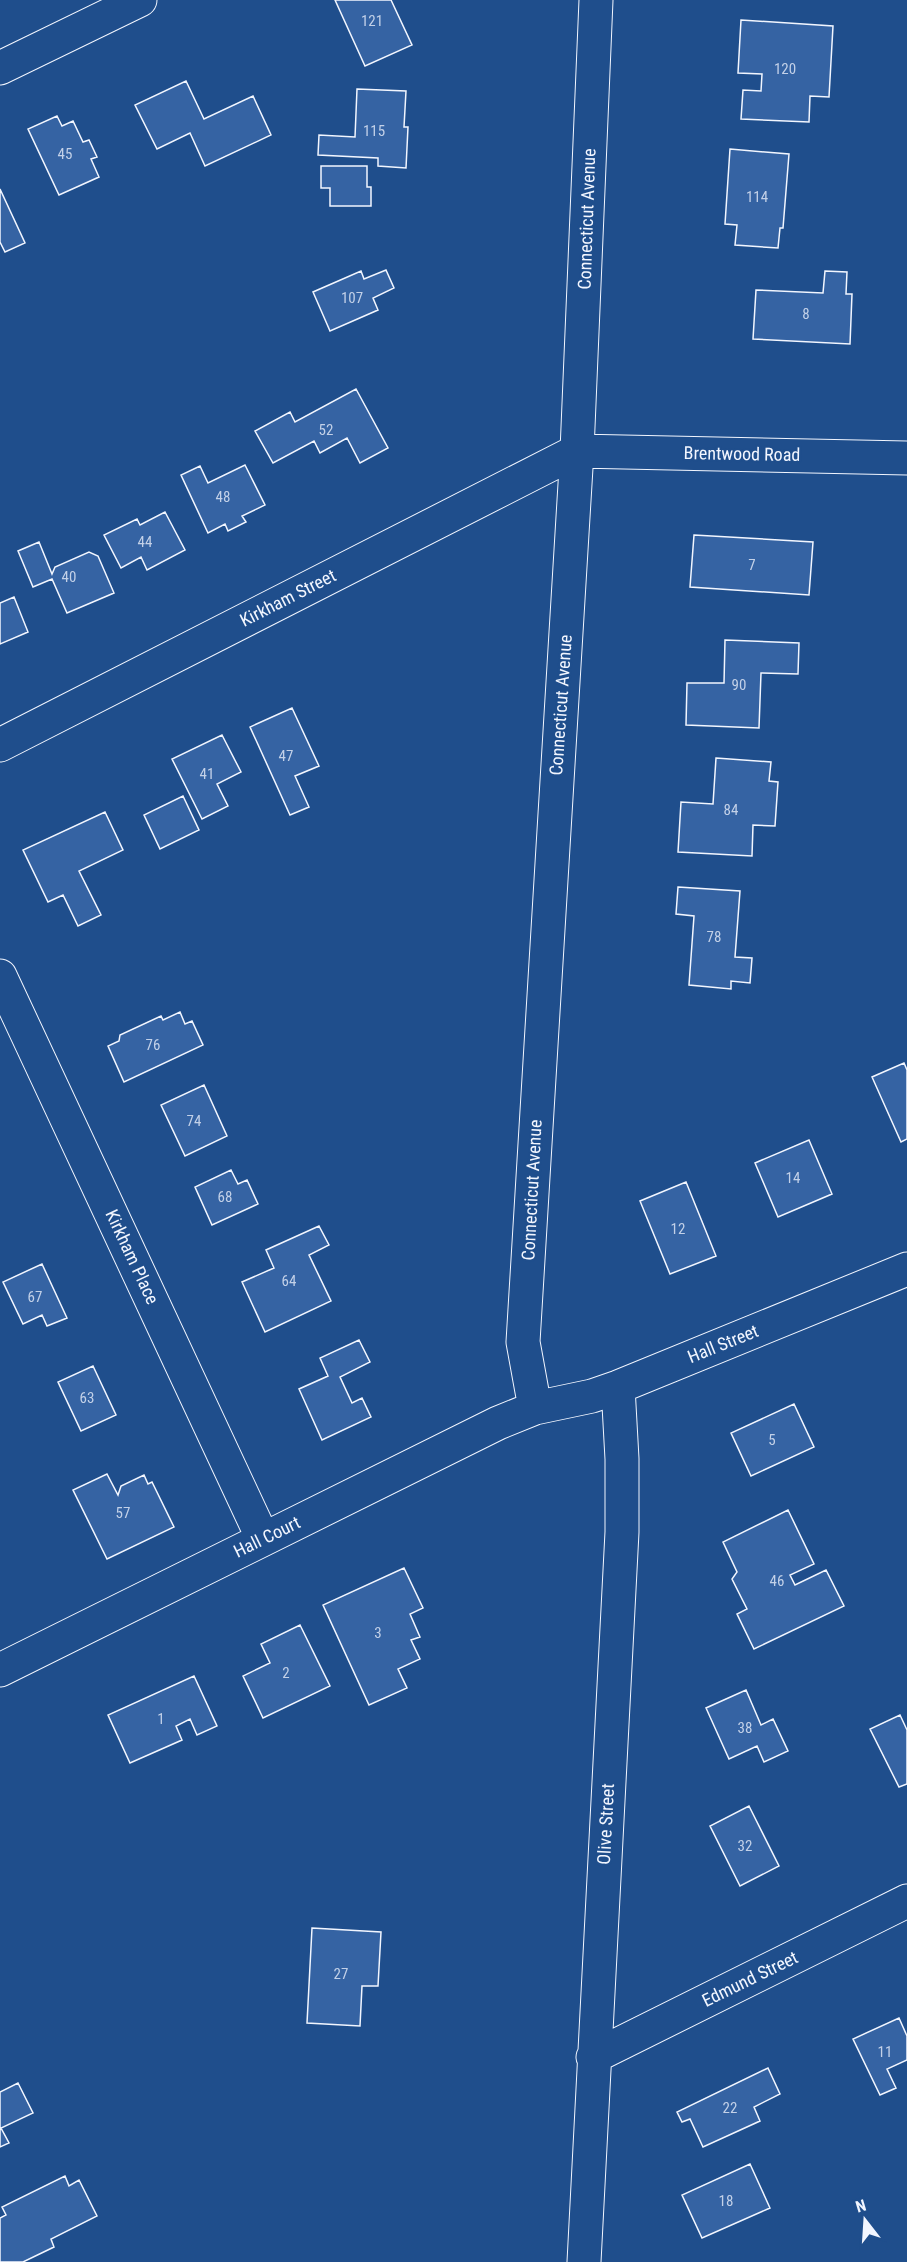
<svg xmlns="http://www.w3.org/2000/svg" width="907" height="2262" viewBox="0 0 907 2262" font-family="'Roboto Condensed',sans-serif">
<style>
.building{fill:#3563a3;stroke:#f2f6ff;stroke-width:1.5}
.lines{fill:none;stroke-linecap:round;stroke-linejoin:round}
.minor-casing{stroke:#f2f6ff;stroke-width:35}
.minor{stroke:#1f4e8c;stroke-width:33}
.labels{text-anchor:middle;stroke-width:4.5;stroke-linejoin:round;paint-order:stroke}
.number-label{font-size:15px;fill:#c3d1e8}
.street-label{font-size:18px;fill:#f2f6ff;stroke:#1f4e8c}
</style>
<rect width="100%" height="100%" fill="#1f4e8c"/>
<path class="building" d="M 335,0 L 391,0 L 412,45 L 365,66 Z
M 741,20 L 833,26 L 829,97 L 810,96 L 809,122 L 741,119 L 743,90 L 761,91 L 762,74 L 738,73 Z
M 186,81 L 204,119 L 253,96 L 271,135 L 205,166 L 190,133 L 157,149 L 135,105 Z
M 357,89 L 406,91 L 404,127 L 408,127 L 406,168 L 378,166 L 378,158 L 318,155 L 319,135 L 355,137 Z
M 57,116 L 62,126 L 73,121 L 83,142 L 89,140 L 97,157 L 91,159 L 99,177 L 59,195 L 28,129 Z
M 730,149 L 789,154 L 783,228 L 780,228 L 778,248 L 735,245 L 737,225 L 725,224 Z
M 321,166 L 367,166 L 367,187 L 371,187 L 371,206 L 330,206 L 330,188 L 321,188 Z
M 0,189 L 25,243 L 5,252 L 0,242 Z
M 386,270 L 394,288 L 373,298 L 378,310 L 330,331 L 313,292 L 361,271 L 364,279 Z
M 825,271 L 847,272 L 846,294 L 852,294 L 850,344 L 753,339 L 756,290 L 823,293 Z
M 356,389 L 388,448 L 360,463 L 347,438 L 320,453 L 314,441 L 273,463 L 255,431 L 290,412 L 295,422 Z
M 245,465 L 265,505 L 242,516 L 246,522 L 228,531 L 225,524 L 208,533 L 181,475 L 200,466 L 208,483 Z
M 165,512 L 185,550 L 147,570 L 141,557 L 121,568 L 104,535 L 137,519 L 140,525 Z
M 694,535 L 813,542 L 809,595 L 690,587 Z
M 39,542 L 52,574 L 55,567 L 89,552 L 98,556 L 114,593 L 67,613 L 52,579 L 33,587 L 18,551 Z
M 14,597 L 28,632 L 0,644 L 0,603 Z
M 725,640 L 799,643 L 798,674 L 761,673 L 759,728 L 686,725 L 687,683 L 724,683 Z
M 292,708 L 319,766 L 295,776 L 309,807 L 290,815 L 250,727 Z
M 222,735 L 241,772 L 217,784 L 228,806 L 202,819 L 172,759 Z
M 716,758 L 771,762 L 769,781 L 778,782 L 775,826 L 753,825 L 752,856 L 678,852 L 681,802 L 713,804 Z
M 183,796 L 199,830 L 160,849 L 144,815 Z
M 105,812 L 123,850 L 79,871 L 101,915 L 78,926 L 63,895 L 48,902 L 23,850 Z
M 678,887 L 740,891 L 735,957 L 752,958 L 750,983 L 731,981 L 731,989 L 689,985 L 694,916 L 676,914 Z
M 180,1012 L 185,1024 L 192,1021 L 203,1045 L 124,1082 L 108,1046 L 119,1041 L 120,1035 L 161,1016 L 163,1020 Z
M 904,1063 L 907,1070 L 907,1139 L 901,1142 L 872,1077 Z
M 204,1085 L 227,1136 L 185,1156 L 161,1105 Z
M 809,1140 L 832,1194 L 778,1217 L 755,1163 Z
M 231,1170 L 238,1184 L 247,1180 L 258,1204 L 212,1225 L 195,1187 Z
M 686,1182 L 716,1256 L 670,1274 L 640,1201 Z
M 319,1226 L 329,1245 L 309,1255 L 331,1301 L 265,1332 L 242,1282 L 274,1268 L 266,1250 Z
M 42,1264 L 67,1318 L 47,1326 L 42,1315 L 23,1324 L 3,1282 Z
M 359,1340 L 370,1362 L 340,1377 L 352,1403 L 362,1398 L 371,1417 L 322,1440 L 299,1389 L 328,1376 L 320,1358 Z
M 93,1366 L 116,1415 L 81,1431 L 58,1382 Z
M 794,1404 L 814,1447 L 751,1476 L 731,1433 Z
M 107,1474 L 118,1495 L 121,1486 L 144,1475 L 148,1484 L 152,1482 L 174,1527 L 107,1559 L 73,1490 Z
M 788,1510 L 814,1564 L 790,1575 L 795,1585 L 826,1570 L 844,1606 L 754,1649 L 737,1614 L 747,1609 L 732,1579 L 737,1572 L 723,1542 Z
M 404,1568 L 423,1608 L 410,1614 L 420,1637 L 411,1640 L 420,1659 L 398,1669 L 407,1688 L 369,1705 L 323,1605 Z
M 300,1625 L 330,1686 L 263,1718 L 243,1676 L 270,1663 L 261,1644 Z
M 194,1676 L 217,1726 L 197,1735 L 190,1719 L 176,1726 L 182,1740 L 130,1763 L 108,1715 Z
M 746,1690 L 761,1725 L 773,1719 L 788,1751 L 764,1762 L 757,1746 L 729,1759 L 706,1708 Z
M 900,1715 L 907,1730 L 907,1784 L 899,1787 L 870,1729 Z
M 749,1806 L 779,1866 L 740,1886 L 710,1826 Z
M 312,1928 L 381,1932 L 378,1986 L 362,1986 L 360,2026 L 307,2023 Z
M 899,2018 L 907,2036 L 907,2060 L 887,2069 L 896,2088 L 880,2095 L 853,2039 Z
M 768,2068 L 780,2094 L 754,2107 L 760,2121 L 703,2147 L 690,2119 L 682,2122 L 677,2112 Z
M 18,2083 L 33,2113 L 1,2128 L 9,2143 L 0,2147 L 0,2092 Z
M 750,2164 L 770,2208 L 702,2238 L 682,2195 Z
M 65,2176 L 69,2186 L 79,2180 L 97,2216 L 51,2239 L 54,2247 L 23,2262 L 0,2262 L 0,2218 L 6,2215 L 2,2207 Z"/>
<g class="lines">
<g class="minor-casing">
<path id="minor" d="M 0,68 L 140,0
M 0,745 L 577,451 L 907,458
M 0,976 L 263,1539
M 535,1408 L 523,1342 L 577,451 L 596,0
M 0,1670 L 498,1423 L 535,1408 L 592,1396 L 618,1387 L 907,1269
M 593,2057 L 907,1901
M 584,2262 L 622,1532 L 622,1459 L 618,1387"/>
</g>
<use href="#minor" class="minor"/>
</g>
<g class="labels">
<g class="number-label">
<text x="372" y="26">121</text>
<text x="785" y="74">120</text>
<text x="374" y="136">115</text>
<text x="65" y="159">45</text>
<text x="757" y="202">114</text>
<text x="352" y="303">107</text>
<text x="806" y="319">8</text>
<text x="326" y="435">52</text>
<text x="223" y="502">48</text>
<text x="145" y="547">44</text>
<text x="752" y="570">7</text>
<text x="69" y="582">40</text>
<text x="739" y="690">90</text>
<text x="286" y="761">47</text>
<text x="207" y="779">41</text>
<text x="731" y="815">84</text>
<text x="714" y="942">78</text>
<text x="153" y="1050">76</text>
<text x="194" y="1126">74</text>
<text x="793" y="1183">14</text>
<text x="225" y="1202">68</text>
<text x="678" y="1234">12</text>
<text x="289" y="1286">64</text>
<text x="35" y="1302">67</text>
<text x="87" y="1403">63</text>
<text x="772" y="1445">5</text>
<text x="123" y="1518">57</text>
<text x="777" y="1586">46</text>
<text x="378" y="1638">3</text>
<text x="286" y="1678">2</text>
<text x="161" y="1724">1</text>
<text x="745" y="1733">38</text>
<text x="745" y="1851">32</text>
<text x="341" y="1979">27</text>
<text x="885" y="2057">11</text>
<text x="730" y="2113">22</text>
<text x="726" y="2206">18</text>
</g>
<g class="street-label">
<text transform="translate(587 219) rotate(-88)" y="6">Connecticut Avenue</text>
<text transform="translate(742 454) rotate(1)" y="6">Brentwood Road</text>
<text transform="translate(288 598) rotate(-27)" y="6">Kirkham Street</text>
<text transform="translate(561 705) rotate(-86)" y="6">Connecticut Avenue</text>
<text transform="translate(532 1190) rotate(-87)" y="6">Connecticut Avenue</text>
<text transform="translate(132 1257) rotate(65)" y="6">Kirkham Place</text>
<text transform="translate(723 1344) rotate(-22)" y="6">Hall Street</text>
<text transform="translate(267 1537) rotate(-26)" y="6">Hall Court</text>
<text transform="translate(606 1824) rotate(-87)" y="6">Olive Street</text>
<text transform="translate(750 1979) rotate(-26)" y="6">Edmund Street</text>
</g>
</g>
<g transform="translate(865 2220) rotate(343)" stroke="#1f4e8c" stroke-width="4.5" paint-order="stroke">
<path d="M0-4.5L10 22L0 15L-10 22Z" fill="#f2f6ff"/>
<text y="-9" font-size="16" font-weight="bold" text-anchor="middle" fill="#f2f6ff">N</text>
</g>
</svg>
